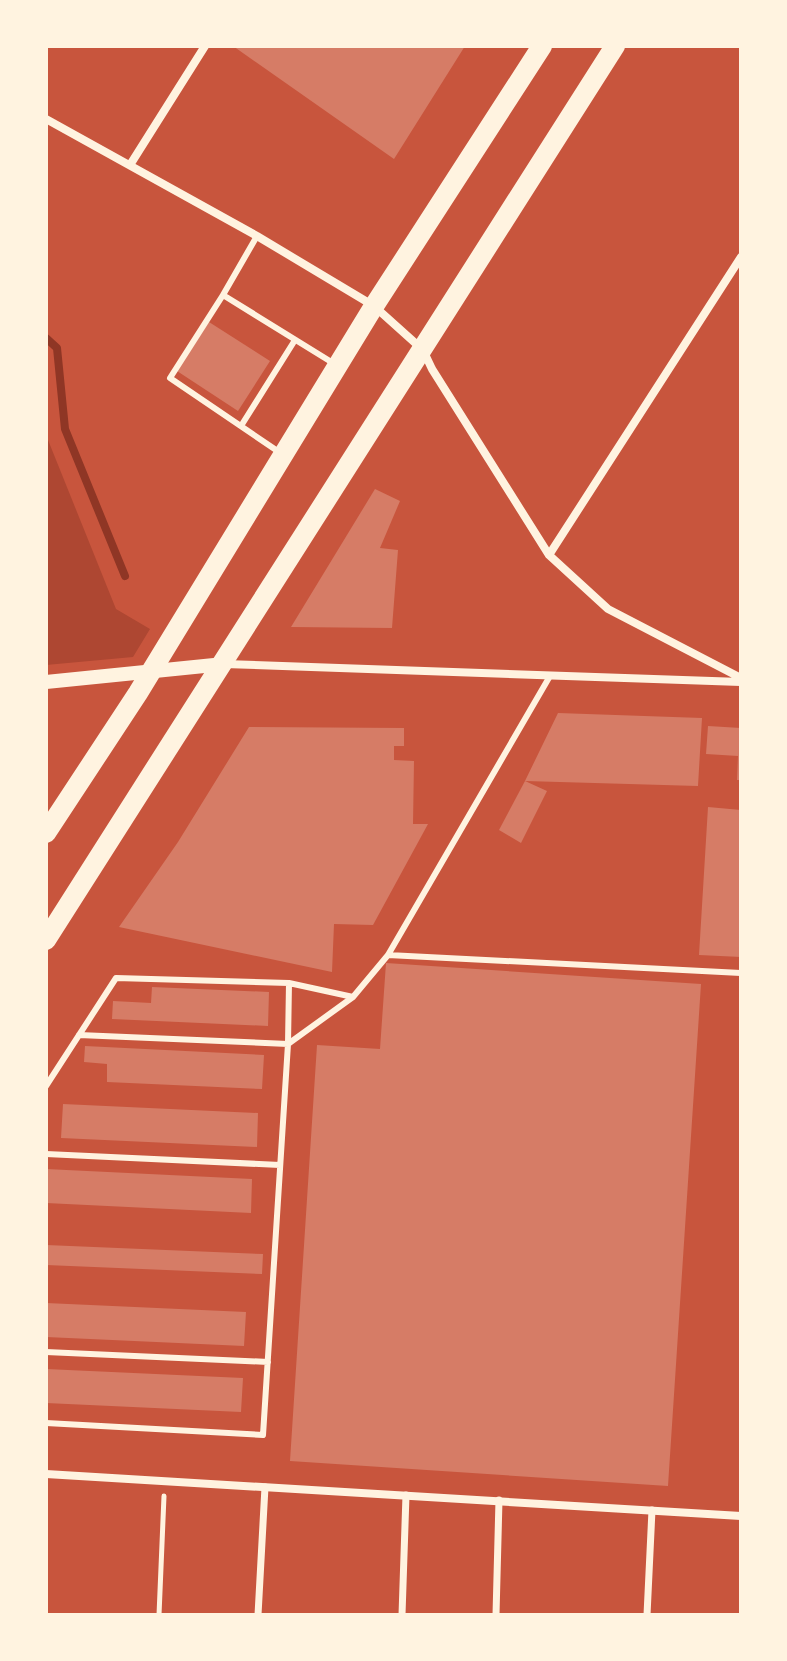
<svg xmlns="http://www.w3.org/2000/svg" width="787" height="1661" viewBox="0 0 787 1661" font-family="'Fira Sans',sans-serif">
<style>
.green{fill:#ae4732}
.lines{fill:none;stroke-linecap:round;stroke-linejoin:round}
.stream{stroke:#8f3625;stroke-width:8}
.building{fill:#d67c66}
.path{stroke:#fff3e0;stroke-width:5}
.service{stroke:#fff3e0;stroke-width:6}
.pedestrian{stroke:#fff3e0;stroke-width:7}
.minor{stroke:#fff3e0;stroke-width:8}
.tertiary{stroke:#fff3e0;stroke-width:14}
.primary{stroke:#fff3e0;stroke-width:20}
</style>
<rect width="100%" height="100%" fill="#c8553d"/>
<path class="green" d="M 46,435 L 116,609 L 150,629 L 133,657 L 46,665 Z"/>
<g class="lines">
<path class="stream" d="M 46,338 L 57,348 L 65,429 L 125,576"/>
</g>
<path class="building" d="M 233,46 L 465,46 L 394,159 Z
M 209,322 L 270,361 L 238,411 L 177,371 Z
M 375,489 L 400,501 L 380,548 L 398,550 L 392,628 L 291,627 Z
M 558,713 L 702,718 L 698,786 L 525,781 Z
M 708,726 L 741,728 L 741,780 L 737,780 L 738,756 L 706,754 Z
M 249,727 L 404,728 L 404,746 L 394,746 L 394,760 L 414,761 L 413,824 L 428,824 L 373,925 L 334,924 L 332,972 L 119,927 L 178,842 Z
M 525,781 L 547,791 L 521,843 L 499,830 Z
M 708,807 L 741,810 L 741,957 L 699,955 Z
M 386,963 L 701,984 L 668,1486 L 290,1461 L 317,1045 L 380,1049 Z
M 152,987 L 269,992 L 268,1026 L 112,1019 L 113,1001 L 151,1003 Z
M 85,1046 L 264,1055 L 262,1089 L 107,1082 L 107,1064 L 84,1062 Z
M 63,1104 L 258,1113 L 257,1147 L 61,1138 Z
M 46,1169 L 252,1179 L 251,1213 L 46,1203 Z
M 46,1245 L 263,1254 L 262,1274 L 46,1265 Z
M 46,1303 L 246,1312 L 244,1346 L 46,1337 Z
M 46,1369 L 243,1378 L 241,1412 L 46,1403 Z"/>
<g class="lines">
<path class="path" d="M 159,1615 L 164,1496"/>
<path class="service" d="M 223,295 L 257,236
M 241,426 L 295,340
M 279,452 L 170,378 L 223,295 L 333,363
M 388,955 L 741,973
M 79,1035 L 288,1044 L 353,997 L 388,955 L 550,676
M 46,1086 L 116,978 L 289,983 L 353,997
M 46,1154 L 280,1165
M 46,1352 L 268,1362
M 46,1423 L 263,1435 L 288,1044 L 289,983"/>
<path class="pedestrian" d="M 258,1615 L 265,1487
M 402,1615 L 406,1495
M 496,1615 L 499,1500
M 647,1615 L 652,1510"/>
<path class="minor" d="M 46,119 L 257,236 L 374,306 L 423,350 L 432,369 L 549,555 L 608,609 L 741,678
M 130,165 L 205,46
M 549,555 L 741,257
M 224,664 L 741,682
M 46,1474 L 741,1516"/>
<path class="tertiary" d="M 46,682 L 224,664"/>
<path class="primary" d="M 46,833 L 138,693 L 374,306 L 542,46
M 46,940 L 615,46"/>
</g>
<rect width="787" height="1661" fill="none" stroke="#fff3e0" stroke-width="96"/>
</svg>
